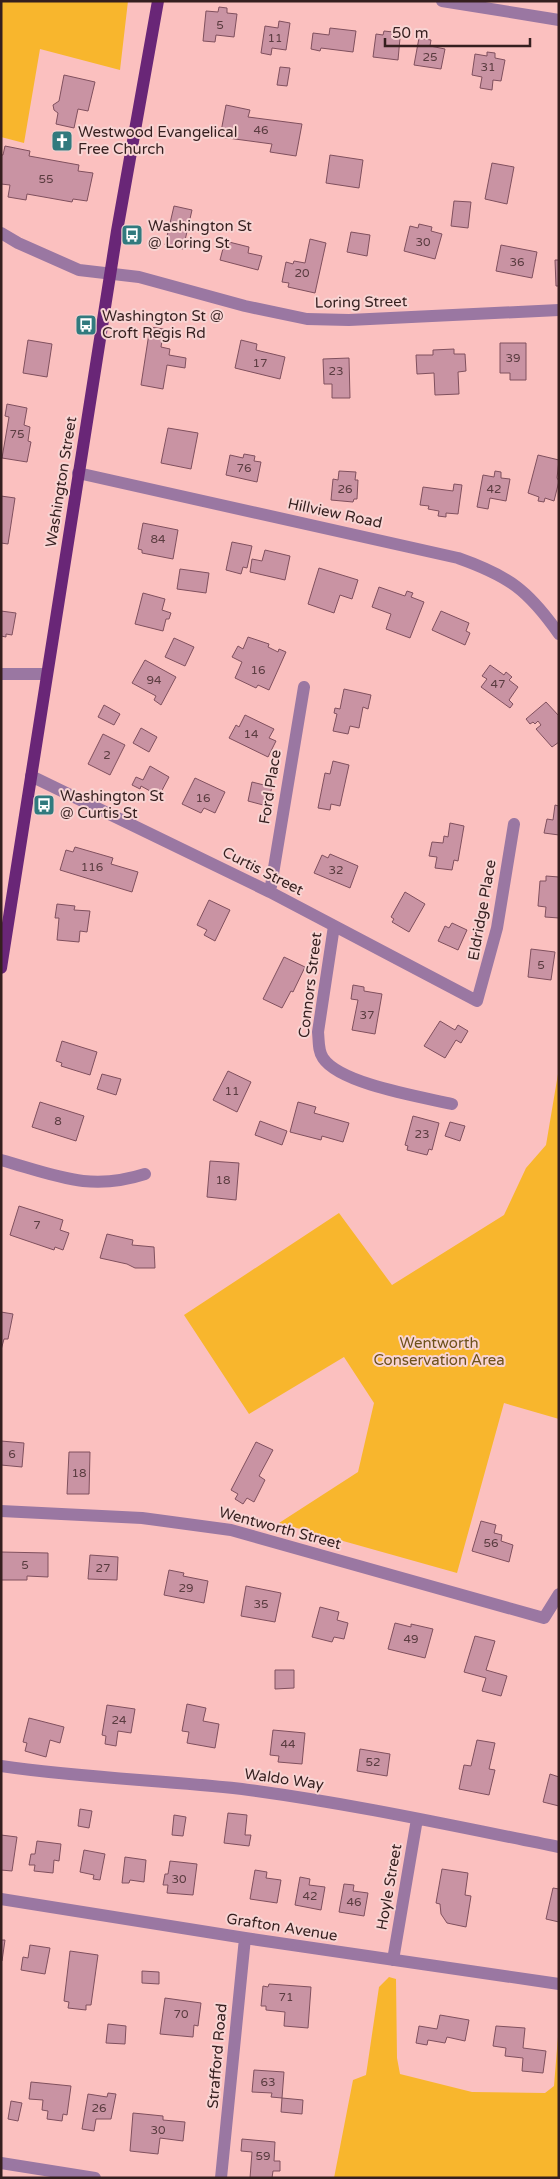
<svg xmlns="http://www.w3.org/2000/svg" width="560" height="2179" viewBox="0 0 560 2179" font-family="'Varela Round',sans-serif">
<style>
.green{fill:#f8b62d}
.building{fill:#c993a3;stroke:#80505e}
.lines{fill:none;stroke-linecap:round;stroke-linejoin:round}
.minor{stroke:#9a77a2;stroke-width:12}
.major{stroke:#692677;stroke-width:12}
.labels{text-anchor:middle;stroke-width:4;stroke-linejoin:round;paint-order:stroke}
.number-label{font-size:12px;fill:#5a3c40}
.poi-label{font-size:15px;fill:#351f1f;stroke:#f8d4d3;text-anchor:start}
.street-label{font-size:15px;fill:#351f1f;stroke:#f8d4d3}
.park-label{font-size:15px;fill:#6d511b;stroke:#f8d4d3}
</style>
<rect width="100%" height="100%" fill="#fbc0bf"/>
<path class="green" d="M 1,1 L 128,1 L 120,70 L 40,49 L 24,143 L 1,137 Z
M 559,1068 L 559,1419 L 504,1403 L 457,1573 L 279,1523 L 358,1472 L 374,1403 L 344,1357 L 249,1414 L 184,1315 L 339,1213 L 392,1285 L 504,1215 L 526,1168 L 546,1145 Z
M 389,1977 L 396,1979 L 397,2058 L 400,2074 L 472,2092 L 545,2093 L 554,2086 L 559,2024 L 559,2178 L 334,2178 L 353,2080 L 366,2075 L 379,1987 Z"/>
<path class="building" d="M 219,7 L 227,8 L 227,13 L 237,14 L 234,37 L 216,35 L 215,42 L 203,41 L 206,11 L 218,12 Z
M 279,21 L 290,23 L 286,50 L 272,48 L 271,55 L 261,53 L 265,26 L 278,28 Z
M 330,28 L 356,31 L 353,52 L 321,48 L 320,51 L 311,49 L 313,33 L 329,35 Z
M 384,31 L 393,32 L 393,37 L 400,38 L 398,60 L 373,57 L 376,34 L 383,35 Z
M 419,38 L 431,40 L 430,46 L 445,49 L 441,69 L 414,65 Z
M 487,52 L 495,53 L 495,58 L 505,60 L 501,81 L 493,80 L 492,90 L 480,88 L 482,77 L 472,75 L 475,54 L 487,56 Z
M 280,67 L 290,68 L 287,86 L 277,85 Z
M 64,75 L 95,82 L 88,111 L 78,109 L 74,128 L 56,124 L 58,113 L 54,110 L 53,105 L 59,101 Z
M 226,105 L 250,110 L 248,117 L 302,124 L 296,156 L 270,152 L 272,144 L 220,137 Z
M 5,146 L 30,151 L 29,156 L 79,165 L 78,171 L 93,173 L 87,201 L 73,199 L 72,202 L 27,194 L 26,200 L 8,197 L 10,185 L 1,184 L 1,155 L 3,155 Z
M 330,155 L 363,160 L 359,188 L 326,183 Z
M 492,163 L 514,167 L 507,204 L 485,199 Z
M 454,201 L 471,202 L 468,228 L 451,226 Z
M 174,206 L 192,210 L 183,249 L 165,245 Z
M 419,224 L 432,227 L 431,231 L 442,234 L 435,259 L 404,251 L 410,226 L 418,228 Z
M 351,232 L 370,235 L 367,256 L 347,252 Z
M 310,239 L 326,243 L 315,293 L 288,287 L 289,283 L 282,282 L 286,262 L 293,264 L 294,261 L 305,263 Z
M 225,241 L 249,247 L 248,253 L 262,256 L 258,270 L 220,260 Z
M 501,245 L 537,252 L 532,278 L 496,271 Z
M 555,260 L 559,260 L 559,286 L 556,286 Z
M 150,327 L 164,329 L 161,347 L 170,349 L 169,355 L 186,358 L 185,368 L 167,365 L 163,389 L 141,385 Z
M 28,340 L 52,344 L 47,377 L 23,373 Z
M 241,340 L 257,344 L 256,350 L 285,357 L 280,379 L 235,368 Z
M 500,343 L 526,343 L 526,380 L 510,380 L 510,373 L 500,373 Z
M 454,349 L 454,354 L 465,354 L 466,371 L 458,372 L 459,394 L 435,395 L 434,373 L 417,374 L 416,355 L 433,355 L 433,350 Z
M 349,358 L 350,398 L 332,398 L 332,384 L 324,384 L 323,359 Z
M 7,404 L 27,408 L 24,425 L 30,427 L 28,441 L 31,442 L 27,462 L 2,458 L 9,417 L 5,416 Z
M 168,428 L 198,433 L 191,469 L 161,463 Z
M 244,454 L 255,456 L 254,461 L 261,462 L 257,482 L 226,475 L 230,455 L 243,458 Z
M 538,455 L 559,460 L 557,478 L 559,481 L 554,501 L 545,498 L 544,502 L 538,501 L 539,497 L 528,493 Z
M 339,471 L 356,472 L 355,480 L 358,480 L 357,499 L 354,499 L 353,502 L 331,500 L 333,479 L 338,480 Z
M 495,471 L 501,472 L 501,478 L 510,479 L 506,501 L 490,498 L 488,509 L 477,507 L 483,475 L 494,477 Z
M 454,484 L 462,485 L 458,514 L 446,513 L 446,517 L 438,516 L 439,511 L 428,509 L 429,506 L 420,505 L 423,487 L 453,491 Z
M 1,496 L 15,498 L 8,544 L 1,543 Z
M 143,523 L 178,530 L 173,559 L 142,553 L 142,550 L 138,549 Z
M 232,542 L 252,546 L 247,568 L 243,567 L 241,574 L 226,570 Z
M 265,550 L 290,556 L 285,580 L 250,572 L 252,559 L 262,561 Z
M 319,568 L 358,580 L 352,599 L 340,595 L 334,613 L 308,604 Z
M 180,569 L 209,573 L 206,593 L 177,589 Z
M 379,587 L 405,596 L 407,591 L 413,593 L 411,597 L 424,602 L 410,638 L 386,629 L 391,614 L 372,607 Z
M 143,593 L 165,599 L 162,610 L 171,613 L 169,619 L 166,619 L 163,631 L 135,624 Z
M 1,611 L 16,613 L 12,635 L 6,634 L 6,637 L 1,636 Z
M 441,611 L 469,623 L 466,631 L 470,633 L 465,645 L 432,630 Z
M 248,637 L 269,644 L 268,647 L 278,652 L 279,649 L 286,652 L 269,690 L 258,685 L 256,688 L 235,678 L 242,662 L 232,657 L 238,646 L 243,649 Z
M 174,638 L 194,647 L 185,666 L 165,657 Z
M 145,660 L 176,677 L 161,705 L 154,700 L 156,696 L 132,683 Z
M 490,665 L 504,675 L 506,672 L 512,677 L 509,680 L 518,687 L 509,700 L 513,704 L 510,708 L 481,687 L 487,679 L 482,676 Z
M 344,689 L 371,695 L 368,709 L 363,707 L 359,728 L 350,726 L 348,734 L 333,731 L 337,714 L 334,713 L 335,708 L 340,709 Z
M 546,702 L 559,716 L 559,742 L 552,747 L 536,729 L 541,725 L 538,721 L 535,724 L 533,722 L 530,724 L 526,719 Z
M 104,705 L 120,714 L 114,725 L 98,717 Z
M 245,715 L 274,729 L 269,738 L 276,741 L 268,757 L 229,738 L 236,725 L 239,727 Z
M 141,728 L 157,737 L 149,752 L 133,743 Z
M 103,734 L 125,745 L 110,775 L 88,764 Z
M 333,761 L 349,765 L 340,806 L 331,804 L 330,810 L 318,808 L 325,773 L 330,774 Z
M 150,766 L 169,777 L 159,796 L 141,786 L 140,789 L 132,785 L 136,777 L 143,780 Z
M 195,778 L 225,792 L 215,813 L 204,808 L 201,813 L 182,804 Z
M 252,782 L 272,787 L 267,806 L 248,801 Z
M 555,805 L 559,806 L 559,835 L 544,833 L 547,819 L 553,820 Z
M 450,823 L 464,826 L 458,861 L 454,860 L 452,870 L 435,868 L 437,857 L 429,856 L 432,842 L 443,843 L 444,836 L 448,837 Z
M 75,847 L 113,858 L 111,864 L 138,872 L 132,892 L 60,870 L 66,850 L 73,852 Z
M 330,854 L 358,866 L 350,888 L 314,873 L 322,855 L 328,858 Z
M 546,876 L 559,877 L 559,918 L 545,917 L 546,907 L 538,906 L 540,881 L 546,881 Z
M 405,892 L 425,904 L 409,932 L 392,922 L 394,919 L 391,917 Z
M 209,900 L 230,910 L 215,941 L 204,935 L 207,930 L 197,925 Z
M 57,904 L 75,906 L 74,910 L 90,911 L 87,932 L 80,931 L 79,942 L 57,940 L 59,918 L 55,918 Z
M 452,923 L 467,930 L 458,950 L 438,941 L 445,926 L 449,928 Z
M 531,949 L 555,952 L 551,980 L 528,977 Z
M 284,957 L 305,967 L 293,992 L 291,991 L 282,1008 L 263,999 Z
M 353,985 L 364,987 L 364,991 L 382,994 L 375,1034 L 352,1030 L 358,1000 L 351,999 Z
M 440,1021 L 455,1030 L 458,1025 L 468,1031 L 461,1043 L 456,1040 L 445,1058 L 424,1046 Z
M 62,1041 L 97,1052 L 90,1075 L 61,1066 L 62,1063 L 56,1061 Z
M 228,1071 L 251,1082 L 237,1112 L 213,1100 Z
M 102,1074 L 121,1079 L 116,1095 L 97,1089 Z
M 40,1102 L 84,1116 L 76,1141 L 32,1127 Z
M 298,1102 L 316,1107 L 314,1113 L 349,1123 L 343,1142 L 322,1136 L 321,1140 L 290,1132 Z
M 413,1116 L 439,1123 L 432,1150 L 429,1149 L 427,1155 L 407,1150 L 408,1146 L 405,1145 Z
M 260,1121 L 287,1131 L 282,1145 L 255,1135 Z
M 450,1122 L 465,1126 L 460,1141 L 445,1136 Z
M 210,1161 L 239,1163 L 236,1200 L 207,1197 Z
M 19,1206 L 63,1220 L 60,1230 L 69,1233 L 63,1250 L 55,1247 L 54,1250 L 10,1235 Z
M 107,1234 L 133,1240 L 132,1245 L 154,1247 L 155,1268 L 135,1268 L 127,1264 L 100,1258 Z
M 1,1312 L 13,1314 L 8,1339 L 4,1339 L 1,1350 Z
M 1,1441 L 24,1443 L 22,1467 L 1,1465 Z
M 256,1442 L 273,1450 L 259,1476 L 265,1480 L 254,1502 L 247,1498 L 243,1504 L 235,1499 L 238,1494 L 231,1490 Z
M 69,1452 L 90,1452 L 89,1494 L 67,1494 Z
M 481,1521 L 496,1525 L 494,1533 L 502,1535 L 501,1541 L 513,1545 L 509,1562 L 472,1551 Z
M 1,1552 L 48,1553 L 48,1577 L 27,1576 L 27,1580 L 1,1580 Z
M 90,1555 L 118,1557 L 117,1580 L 88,1579 Z
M 169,1570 L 184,1573 L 183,1576 L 208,1581 L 204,1603 L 164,1595 Z
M 246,1586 L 281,1593 L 275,1622 L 241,1616 Z
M 320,1607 L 339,1612 L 337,1620 L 348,1623 L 344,1639 L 334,1637 L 332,1642 L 312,1637 Z
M 395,1623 L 411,1627 L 411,1624 L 433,1629 L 425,1658 L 388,1649 Z
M 475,1636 L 495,1641 L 486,1670 L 507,1676 L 501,1696 L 482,1691 L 486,1678 L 464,1672 Z
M 275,1670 L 294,1670 L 294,1688 L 275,1689 Z
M 187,1704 L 206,1708 L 203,1721 L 219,1724 L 215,1748 L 187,1743 L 189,1732 L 182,1731 Z
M 107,1705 L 135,1709 L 131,1733 L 118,1731 L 116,1746 L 105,1744 L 106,1736 L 102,1735 Z
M 29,1718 L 64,1727 L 60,1743 L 50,1740 L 46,1757 L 25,1751 L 27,1743 L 23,1742 Z
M 273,1730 L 305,1733 L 302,1764 L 278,1762 L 279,1756 L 270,1755 Z
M 477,1740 L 495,1743 L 489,1769 L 495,1770 L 489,1795 L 459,1789 L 464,1765 L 471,1766 Z
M 360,1749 L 390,1754 L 387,1776 L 357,1771 Z
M 550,1774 L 559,1777 L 559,1806 L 543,1802 Z
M 80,1809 L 92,1811 L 89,1828 L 78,1826 Z
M 228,1813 L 247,1815 L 245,1835 L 251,1835 L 249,1846 L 224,1843 Z
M 174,1815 L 186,1817 L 183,1836 L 172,1835 Z
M 1,1835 L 17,1837 L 12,1871 L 1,1870 Z
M 37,1841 L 61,1844 L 59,1861 L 54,1860 L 53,1873 L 34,1871 L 35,1865 L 29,1865 L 31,1854 L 35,1854 Z
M 84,1850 L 105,1854 L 100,1880 L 93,1879 L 94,1875 L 80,1872 Z
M 125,1857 L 146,1860 L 144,1882 L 130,1880 L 129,1883 L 122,1883 Z
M 170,1861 L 197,1864 L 193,1895 L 167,1893 L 168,1885 L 163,1885 L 165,1874 L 168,1874 Z
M 442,1869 L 468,1873 L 465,1895 L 471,1896 L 466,1927 L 447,1923 L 441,1914 L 440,1904 L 436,1903 Z
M 255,1870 L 267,1872 L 266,1878 L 281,1880 L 277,1903 L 250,1899 Z
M 300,1877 L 310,1879 L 309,1885 L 325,1887 L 321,1910 L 295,1905 Z
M 344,1884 L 354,1885 L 353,1891 L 368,1893 L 364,1916 L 339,1912 Z
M 553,1888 L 559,1889 L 559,1922 L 546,1919 Z
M 1,1940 L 5,1940 L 2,1961 L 1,1961 Z
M 30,1945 L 50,1948 L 45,1974 L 21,1970 L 23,1957 L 28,1958 Z
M 70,1951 L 98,1955 L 91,2005 L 86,2005 L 86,2010 L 68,2008 L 69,2002 L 64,2001 Z
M 142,1971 L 159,1972 L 159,1984 L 142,1983 Z
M 269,1984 L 311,1987 L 308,2028 L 284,2026 L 285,2012 L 266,2010 L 266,2006 L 261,2006 L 263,1986 L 268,1987 Z
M 165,1998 L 201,2003 L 198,2026 L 194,2025 L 193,2037 L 160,2034 Z
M 440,2015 L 469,2020 L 465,2041 L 447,2037 L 445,2043 L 428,2040 L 427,2045 L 416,2043 L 419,2026 L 437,2029 Z
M 108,2024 L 126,2026 L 125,2044 L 106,2043 Z
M 496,2026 L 525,2028 L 523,2048 L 546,2051 L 543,2073 L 522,2071 L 523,2058 L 505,2056 L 506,2048 L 493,2046 Z
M 254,2070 L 284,2072 L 282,2098 L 271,2097 L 272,2093 L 252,2092 Z
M 31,2082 L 71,2086 L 67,2115 L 63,2114 L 62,2121 L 47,2119 L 48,2111 L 42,2110 L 43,2100 L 29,2099 Z
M 108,2093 L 116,2094 L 111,2119 L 96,2119 L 94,2131 L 82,2129 L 88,2094 L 107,2097 Z
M 282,2098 L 303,2100 L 302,2114 L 281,2112 Z
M 11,2101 L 22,2103 L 18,2121 L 8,2119 Z
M 133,2113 L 163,2116 L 163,2120 L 185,2122 L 183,2141 L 160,2138 L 158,2154 L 130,2151 Z
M 242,2139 L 275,2142 L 274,2161 L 280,2161 L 280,2171 L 273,2171 L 272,2178 L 250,2178 L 252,2152 L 241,2151 Z"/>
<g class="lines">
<path class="minor" d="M 442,1 L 559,20
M 1,233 L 18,243 L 79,270 L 139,277 L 245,306 L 307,319 L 349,320 L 559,310
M 78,473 L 458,558 C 509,576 528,590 559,634
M 1,674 L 47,674
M 31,776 L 270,892 L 477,1001 L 497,928 L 514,824
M 270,892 L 304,687
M 334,926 L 318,1032 C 319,1041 318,1051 323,1058 C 340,1084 422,1097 452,1104
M 1,1160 C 55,1175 89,1192 145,1174
M 1,1511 L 142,1518 L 231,1530 L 544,1618 L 559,1594
M 1,1766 C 81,1778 162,1780 242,1789 C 349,1803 454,1826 559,1847
M 1,1899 L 245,1938 L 559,1984
M 393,1960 L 417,1819
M 1,2163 L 95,2178
M 221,2178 L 245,1938"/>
<path class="major" d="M 1,968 L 117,231 L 158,1"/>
</g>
<defs>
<g id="church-square" transform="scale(1.125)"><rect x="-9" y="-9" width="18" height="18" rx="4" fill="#317a7e" stroke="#f8d4d3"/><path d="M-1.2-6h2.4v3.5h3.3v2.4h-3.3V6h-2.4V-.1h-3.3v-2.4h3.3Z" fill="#fff"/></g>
<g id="bus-square" transform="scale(1.125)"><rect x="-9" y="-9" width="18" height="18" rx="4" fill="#317a7e" stroke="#f8d4d3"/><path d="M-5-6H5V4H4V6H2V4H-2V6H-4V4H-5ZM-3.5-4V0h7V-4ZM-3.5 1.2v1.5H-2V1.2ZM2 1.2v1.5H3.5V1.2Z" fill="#fff"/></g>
</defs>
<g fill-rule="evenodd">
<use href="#church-square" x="62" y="141"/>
<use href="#bus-square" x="132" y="235"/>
<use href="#bus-square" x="86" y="325"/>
<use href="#bus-square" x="44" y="805"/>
</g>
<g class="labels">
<g class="number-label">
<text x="220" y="29">5</text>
<text x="275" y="42">11</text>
<text x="430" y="61">25</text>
<text x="488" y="71">31</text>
<text x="261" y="134">46</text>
<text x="46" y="183">55</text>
<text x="423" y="246">30</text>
<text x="517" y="266">36</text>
<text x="302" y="277">20</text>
<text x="513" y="362">39</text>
<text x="260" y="367">17</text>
<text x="336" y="375">23</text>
<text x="17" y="438">75</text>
<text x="244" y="472">76</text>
<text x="345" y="493">26</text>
<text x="494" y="493">42</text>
<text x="158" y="543">84</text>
<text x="258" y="674">16</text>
<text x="154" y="684">94</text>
<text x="498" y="688">47</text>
<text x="251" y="738">14</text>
<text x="107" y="759">2</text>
<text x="203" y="802">16</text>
<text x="92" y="871">116</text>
<text x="336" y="874">32</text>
<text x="541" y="969">5</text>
<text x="367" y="1019">37</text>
<text x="232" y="1095">11</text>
<text x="58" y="1125">8</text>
<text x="422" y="1138">23</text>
<text x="223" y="1184">18</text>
<text x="37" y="1229">7</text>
<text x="12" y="1458">6</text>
<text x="79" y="1477">18</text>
<text x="491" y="1547">56</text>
<text x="25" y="1569">5</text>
<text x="103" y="1572">27</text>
<text x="186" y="1592">29</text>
<text x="261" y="1608">35</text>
<text x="411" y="1643">49</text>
<text x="119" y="1724">24</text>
<text x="288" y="1748">44</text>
<text x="373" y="1766">52</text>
<text x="179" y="1883">30</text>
<text x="310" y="1900">42</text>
<text x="354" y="1906">46</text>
<text x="286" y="2001">71</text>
<text x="181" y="2018">70</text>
<text x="268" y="2086">63</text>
<text x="99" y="2112">26</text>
<text x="158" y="2134">30</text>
<text x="263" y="2160">59</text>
</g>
<g class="poi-label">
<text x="78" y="137">Westwood Evangelical<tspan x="78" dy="17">Free Church</tspan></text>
<text x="148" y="231">Washington St<tspan x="148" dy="17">@ Loring St</tspan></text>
<text x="102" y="321">Washington St @<tspan x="102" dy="17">Croft Regis Rd</tspan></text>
<text x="60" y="801">Washington St<tspan x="60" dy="17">@ Curtis St</tspan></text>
</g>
<g class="street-label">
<text transform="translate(361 302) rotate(-1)" y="5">Loring Street</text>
<text transform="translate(61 482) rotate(-81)" y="5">Washington Street</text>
<text transform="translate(335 513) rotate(12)" y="5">Hillview Road</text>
<text transform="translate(270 787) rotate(-81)" y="5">Ford Place</text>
<text transform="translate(263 871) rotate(27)" y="5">Curtis Street</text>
<text transform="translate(482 910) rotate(-80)" y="5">Eldridge Place</text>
<text transform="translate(310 985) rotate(-83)" y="5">Connors Street</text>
<text transform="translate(280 1528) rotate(15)" y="5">Wentworth Street</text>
<text transform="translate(284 1779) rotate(8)" y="5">Waldo Way</text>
<text transform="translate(389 1887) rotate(-80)" y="5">Hoyle Street</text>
<text transform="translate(282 1927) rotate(9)" y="5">Grafton Avenue</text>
<text transform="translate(217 2056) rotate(-85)" y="5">Strafford Road</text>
</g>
<g class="park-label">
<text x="439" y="1348">Wentworth<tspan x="439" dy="17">Conservation Area</tspan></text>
</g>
</g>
<rect width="560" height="2179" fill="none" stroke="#351f1f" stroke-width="5"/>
<path d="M385 38v8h145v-8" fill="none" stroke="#351f1f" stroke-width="2.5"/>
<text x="392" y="38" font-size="15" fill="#351f1f" stroke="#f8d4d3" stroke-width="4" paint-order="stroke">50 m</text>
</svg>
